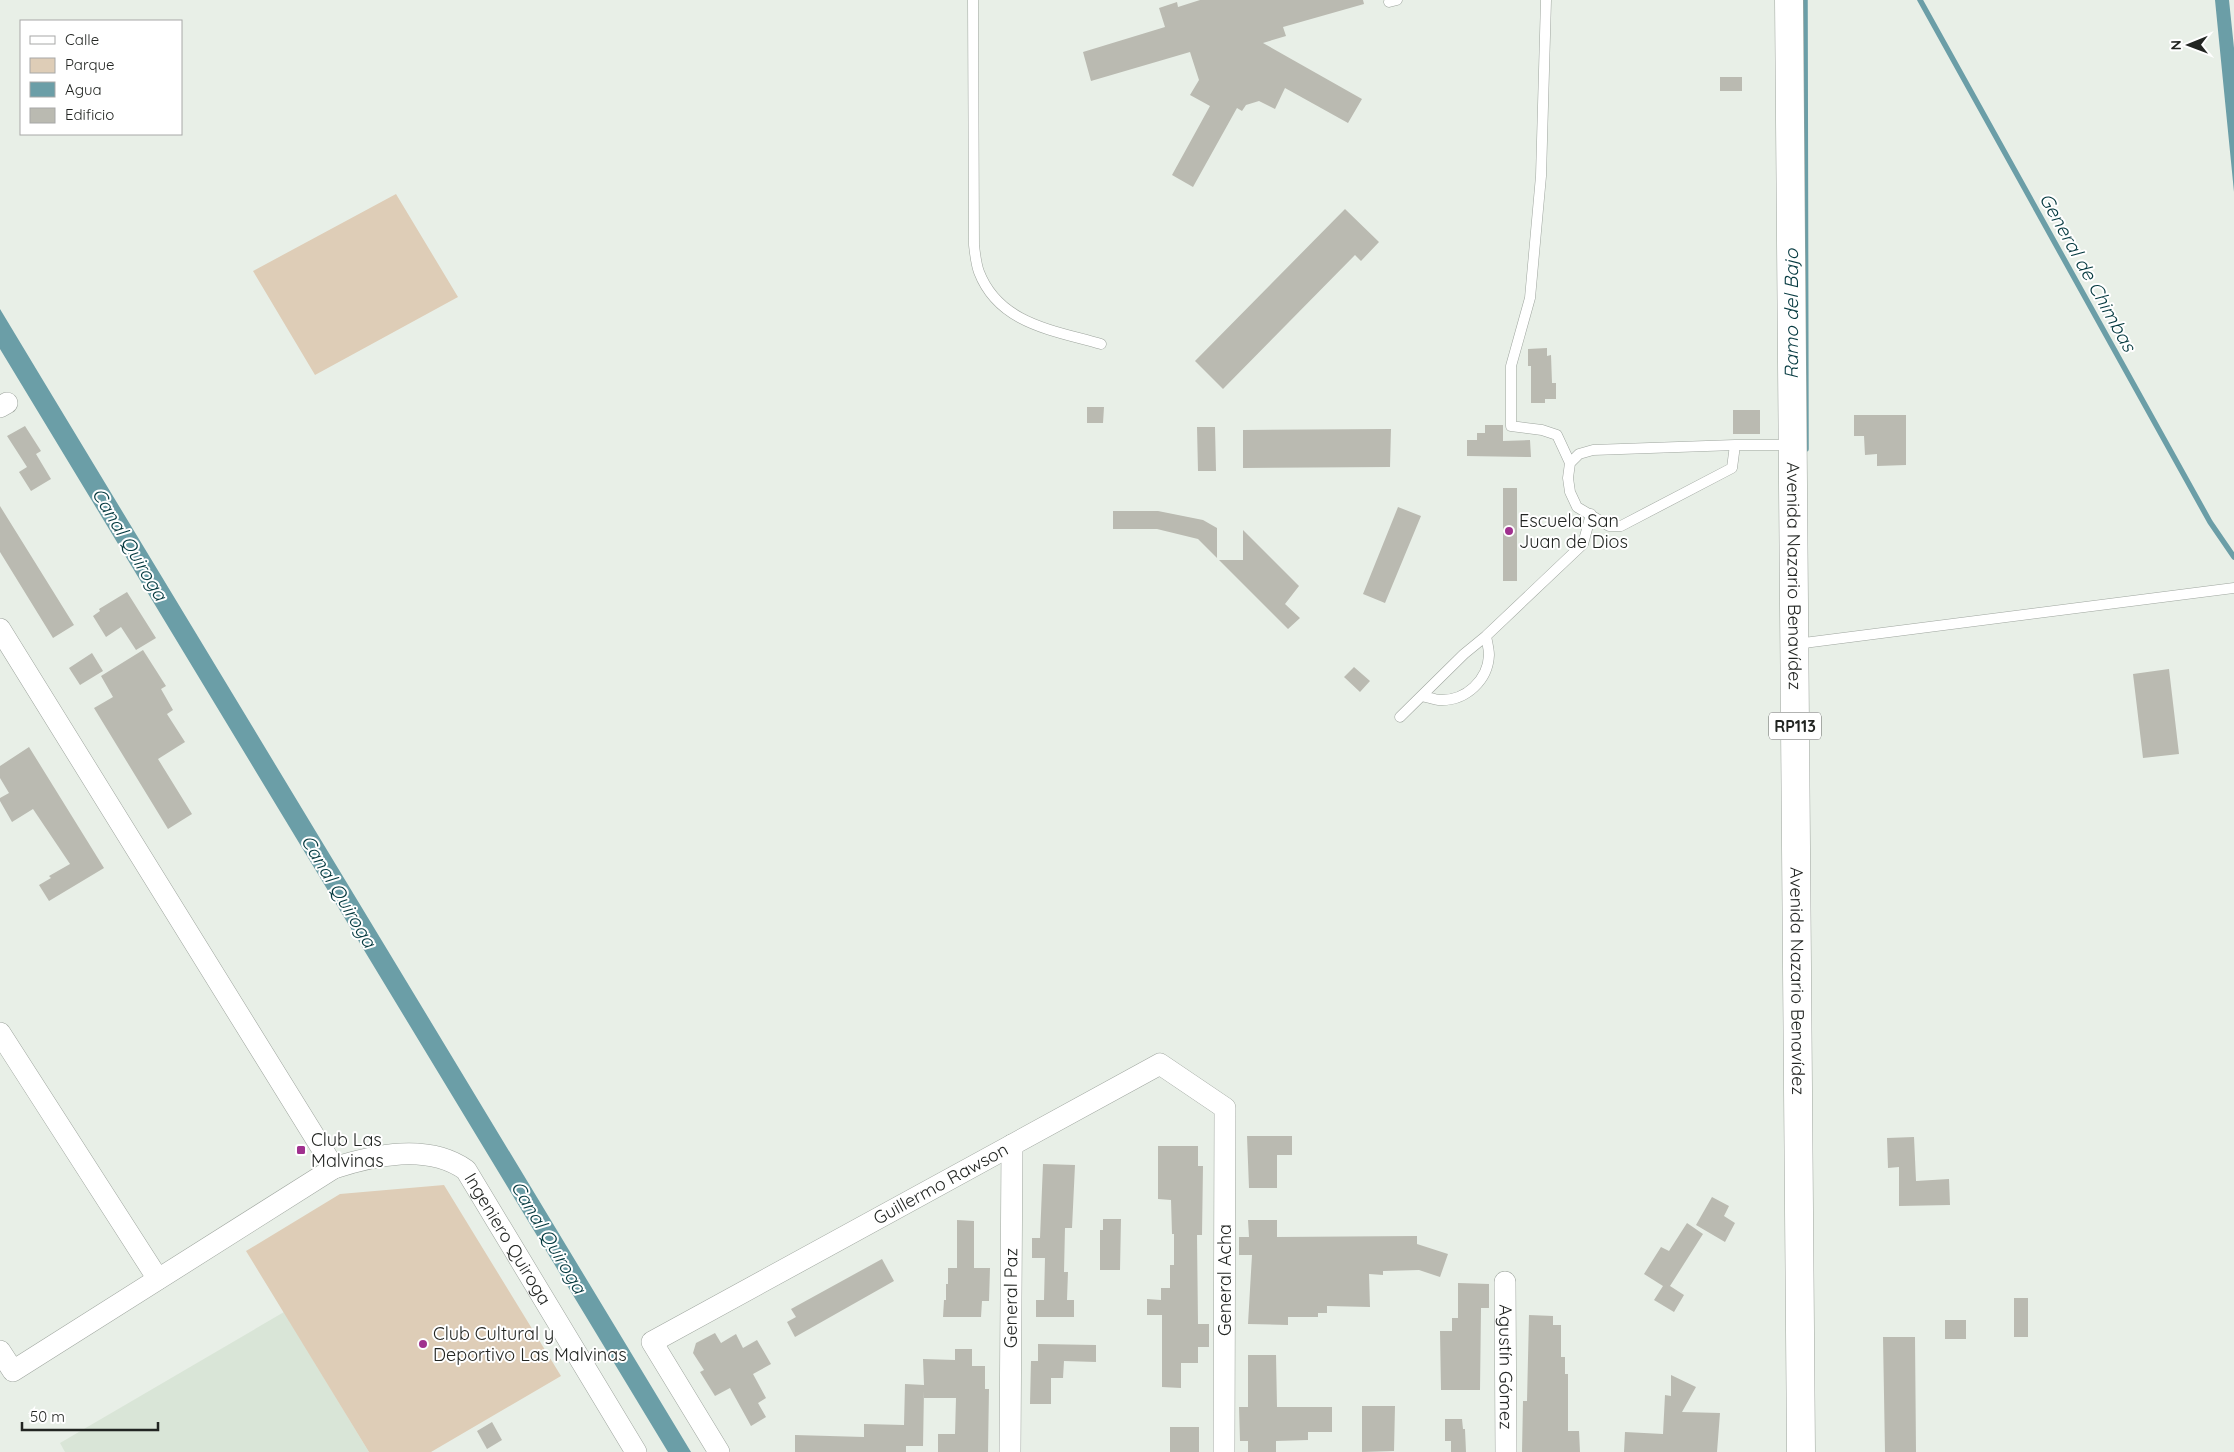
<svg xmlns="http://www.w3.org/2000/svg" width="2234" height="1452" viewBox="0 0 2234 1452" font-family="Quicksand,sans-serif">
<style>
.built{fill:#d9e5d7}
.green{fill:#decdb7}
.water{fill:#6b9ea7}
.lines{fill:none;stroke-linecap:round;stroke-linejoin:round}
.stream{stroke:#6b9ea7;stroke-width:5.5}
.building{fill:#babab1}
.service-casing{stroke:#9ea59e;stroke-width:11}
.minor-casing{stroke:#9ea59e;stroke-width:22}
.primary-casing{stroke:#9ea59e;stroke-width:29}
.service{stroke:#fff;stroke-width:10}
.minor{stroke:#fff;stroke-width:21}
.primary{stroke:#fff;stroke-width:28}
.poi-dot{fill:#a0308e;stroke:#fff;stroke-width:2}
.labels{text-anchor:middle;stroke-width:4;stroke-linejoin:round;paint-order:stroke}
.shield{fill:#fff;stroke:#646664;stroke-width:1}
.shield-label{font-size:16px;font-weight:bold;fill:#222522}
.poi-label{font-size:18px;fill:#222522;stroke:#fff;text-anchor:start}
.street-label{font-size:18px;fill:#222522;stroke:#fff}
.water-label{font-size:19px;font-style:italic;fill:#03383e;stroke:#fff}
</style>
<rect width="100%" height="100%" fill="#e8efe7"/>
<path class="built" d="M 284,1312 L 369,1452 L 65,1452 L 60,1443 Z"/>
<path class="green" d="M 396,194 L 458,297 L 315,375 L 253,271 Z
M 444,1185 L 561,1376 L 431,1452 L 369,1452 L 246,1251 L 340,1194 Z"/>
<path class="water" d="M 2215,0 L 2229,0 L 2234,48 L 2234,192 Z
M 0,309 L 44,382 L 691,1452 L 668,1452 L 0,349 Z"/>
<g class="lines">
<path class="stream" d="M 1805,0 L 1806,449
M 1920,0 L 2210,522 L 2234,557"/>
</g>
<path class="building" d="M 1200,0 L 1363,0 L 1364,4 L 1283,27 L 1286,36 L 1263,43 L 1362,99 L 1348,123 L 1285,88 L 1275,109 L 1259,101 L 1246,105 L 1242,111 L 1237,108 L 1193,187 L 1172,175 L 1210,106 L 1190,95 L 1199,80 L 1190,52 L 1091,81 L 1083,52 L 1165,27 L 1159,8 L 1177,2 L 1178,7 Z
M 1720,77 L 1742,77 L 1742,91 L 1720,91 Z
M 1345,209 L 1379,242 L 1361,261 L 1355,255 L 1223,389 L 1195,361 Z
M 1547,348 L 1547,356 L 1551,355 L 1552,383 L 1556,383 L 1556,399 L 1545,399 L 1545,403 L 1531,403 L 1531,366 L 1528,366 L 1528,349 Z
M 1087,407 L 1104,407 L 1103,423 L 1087,423 Z
M 1733,410 L 1760,410 L 1760,434 L 1733,434 Z
M 1854,415 L 1906,415 L 1906,465 L 1877,466 L 1877,454 L 1865,455 L 1864,436 L 1854,436 Z
M 1485,425 L 1503,425 L 1503,441 L 1530,440 L 1531,457 L 1467,456 L 1467,440 L 1477,440 L 1477,433 L 1485,433 Z
M 25,426 L 41,451 L 36,454 L 51,479 L 31,491 L 19,472 L 27,467 L 7,436 Z
M 1197,427 L 1215,427 L 1216,471 L 1198,471 Z
M 1391,429 L 1390,467 L 1243,468 L 1243,430 Z
M 1503,488 L 1517,488 L 1517,581 L 1503,581 Z
M 0,506 L 74,625 L 53,638 L 0,552 Z
M 1398,507 L 1421,516 L 1385,603 L 1363,594 Z
M 1113,511 L 1158,511 L 1203,520 L 1217,528 L 1217,558 L 1198,539 L 1157,529 L 1113,529 Z
M 1243,530 L 1299,586 L 1285,604 L 1300,618 L 1288,629 L 1219,560 L 1243,560 Z
M 127,592 L 156,638 L 136,650 L 121,627 L 106,637 L 93,616 L 100,611 L 99,609 Z
M 143,650 L 166,686 L 161,689 L 173,710 L 167,714 L 185,742 L 158,759 L 192,814 L 168,829 L 94,708 L 113,697 L 101,676 Z
M 92,653 L 103,671 L 80,685 L 69,668 Z
M 1354,667 L 1370,681 L 1360,692 L 1344,677 Z
M 2169,669 L 2179,754 L 2143,758 L 2133,674 Z
M 29,747 L 104,868 L 49,901 L 39,885 L 51,878 L 49,876 L 70,864 L 33,809 L 12,822 L 0,801 L 0,798 L 9,793 L 0,778 L 0,766 Z
M 1247,1136 L 1292,1136 L 1292,1155 L 1277,1155 L 1277,1188 L 1249,1188 Z
M 1914,1137 L 1916,1181 L 1949,1179 L 1950,1205 L 1899,1206 L 1899,1167 L 1888,1168 L 1887,1138 Z
M 1158,1146 L 1198,1146 L 1198,1166 L 1203,1166 L 1202,1235 L 1197,1235 L 1198,1324 L 1209,1324 L 1209,1347 L 1198,1347 L 1198,1363 L 1181,1363 L 1181,1388 L 1162,1387 L 1162,1315 L 1147,1315 L 1147,1299 L 1161,1300 L 1161,1288 L 1170,1288 L 1170,1265 L 1174,1265 L 1174,1234 L 1172,1234 L 1171,1200 L 1158,1199 Z
M 1043,1164 L 1075,1165 L 1072,1228 L 1065,1228 L 1064,1272 L 1068,1272 L 1067,1300 L 1074,1300 L 1074,1317 L 1036,1317 L 1036,1300 L 1044,1300 L 1045,1258 L 1032,1258 L 1032,1238 L 1040,1238 Z
M 1712,1197 L 1729,1206 L 1724,1216 L 1735,1223 L 1725,1242 L 1696,1225 Z
M 1103,1219 L 1121,1219 L 1120,1270 L 1100,1270 L 1100,1230 L 1103,1230 Z
M 957,1220 L 974,1221 L 974,1268 L 990,1268 L 989,1301 L 982,1301 L 981,1317 L 943,1317 L 944,1300 L 946,1300 L 946,1284 L 948,1284 L 948,1268 L 957,1268 Z
M 1248,1220 L 1277,1220 L 1277,1237 L 1417,1236 L 1417,1244 L 1448,1254 L 1440,1277 L 1419,1270 L 1383,1271 L 1383,1275 L 1369,1274 L 1370,1307 L 1327,1306 L 1327,1313 L 1318,1313 L 1318,1317 L 1288,1317 L 1288,1325 L 1248,1324 L 1252,1255 L 1239,1255 L 1239,1237 L 1249,1237 Z
M 1687,1223 L 1703,1234 L 1670,1286 L 1684,1295 L 1674,1312 L 1654,1300 L 1663,1286 L 1644,1274 L 1661,1247 L 1669,1251 Z
M 882,1259 L 894,1281 L 795,1337 L 787,1322 L 796,1317 L 791,1309 Z
M 1458,1283 L 1489,1284 L 1489,1308 L 1481,1308 L 1480,1390 L 1441,1390 L 1440,1331 L 1452,1331 L 1452,1318 L 1458,1318 Z
M 2014,1298 L 2028,1298 L 2028,1337 L 2014,1337 Z
M 1529,1315 L 1553,1316 L 1553,1325 L 1561,1325 L 1561,1357 L 1565,1357 L 1565,1374 L 1568,1374 L 1568,1431 L 1579,1431 L 1580,1452 L 1522,1452 L 1523,1401 L 1527,1401 Z
M 1945,1320 L 1966,1320 L 1966,1339 L 1945,1339 Z
M 715,1333 L 721,1343 L 736,1334 L 743,1348 L 757,1340 L 771,1364 L 753,1374 L 766,1398 L 758,1403 L 766,1417 L 751,1426 L 730,1388 L 715,1396 L 700,1372 L 704,1370 L 693,1353 L 696,1343 Z
M 1883,1337 L 1915,1337 L 1916,1452 L 1885,1452 Z
M 1038,1344 L 1096,1345 L 1096,1362 L 1064,1361 L 1063,1378 L 1051,1378 L 1051,1404 L 1030,1404 L 1031,1361 L 1038,1361 Z
M 955,1349 L 972,1349 L 972,1366 L 985,1366 L 985,1389 L 989,1389 L 988,1452 L 938,1452 L 938,1434 L 955,1434 L 956,1398 L 924,1398 L 924,1390 L 923,1446 L 906,1446 L 906,1452 L 795,1452 L 795,1435 L 864,1437 L 864,1424 L 904,1425 L 905,1384 L 924,1385 L 923,1359 L 955,1360 Z
M 1248,1355 L 1276,1355 L 1277,1407 L 1332,1407 L 1332,1432 L 1308,1432 L 1308,1440 L 1276,1441 L 1276,1452 L 1248,1452 L 1248,1441 L 1240,1441 L 1239,1407 L 1248,1407 Z
M 1671,1375 L 1696,1387 L 1682,1412 L 1720,1413 L 1717,1452 L 1624,1452 L 1625,1432 L 1663,1434 L 1665,1395 L 1671,1396 Z
M 1362,1406 L 1395,1406 L 1394,1451 L 1362,1452 Z
M 1445,1419 L 1462,1419 L 1463,1429 L 1465,1429 L 1466,1452 L 1451,1452 L 1451,1441 L 1445,1441 Z
M 492,1422 L 502,1440 L 487,1449 L 477,1431 Z
M 1170,1427 L 1199,1427 L 1199,1452 L 1170,1452 Z"/>
<g class="lines">
<g class="service-casing">
<path id="service" d="M 973,0 L 974,245 C 975,254 976,264 979,272 C 999,324 1053,330 1101,344
M 1546,0 L 1541,176 L 1530,298 L 1511,366 L 1511,426 L 1542,430 L 1557,435 L 1570,463 L 1568,478 L 1570,492 L 1577,507 L 1609,526 L 1621,526 L 1732,468 L 1735,445 L 1593,450 L 1579,454 L 1570,463
M 1389,2 L 1397,0
M 1735,445 L 1792,445
M 1796,644 L 2234,588
M 1422,696 C 1428,697 1435,700 1440,700 C 1466,701 1488,680 1489,655 C 1489,649 1487,642 1486,636
M 1400,717 L 1464,654 L 1486,636 L 1583,544 L 1591,514"/>
</g>
<g class="minor-casing">
<g id="minor">
<path d="M 0,407 L 7,403"/>
<path d="M 0,629 L 334,1168"/>
<path d="M 0,1033 L 158,1279"/>
<path id="s1" d="M 1505,1282 L 1506,1452"/>
<path id="s2" d="M 0,1351 L 13,1371 L 334,1168 C 374,1155 428,1143 466,1170 L 636,1452"/>
<path id="s3" d="M 719,1452 L 652,1342 L 1160,1064 L 1225,1108 L 1224,1452"/>
<path id="s4" d="M 1010,1452 L 1012,1145"/>
</g>
</g>
<g class="primary-casing">
<g id="primary">
<path id="s5" d="M 1789,0 L 1801,1452"/>
</g>
</g>
<use href="#service" class="service"/>
<use href="#minor" class="minor"/>
<use href="#primary" class="primary"/>
</g>
<g class="poi-dot">
<circle cx="1509" cy="531" r="5"/>
<rect x="296" y="1145" width="10" height="10" rx="2.5"/>
<circle cx="423" cy="1344" r="5"/>
</g>
<g class="labels">
<rect class="shield" x="1769" y="712.5" width="52" height="27" rx="4"/>
<g class="shield-label">
<text x="1795" y="732">RP113</text>
</g>
<g class="poi-label">
<text x="1519" y="527">Escuela San<tspan x="1519" dy="21">Juan de Dios</tspan></text>
<text x="311" y="1146">Club Las<tspan x="311" dy="21">Malvinas</tspan></text>
<text x="433" y="1340">Club Cultural y<tspan x="433" dy="21">Deportivo Las Malvinas</tspan></text>
</g>
<g class="street-label">
<text dy="6" stroke="none"><textPath href="#s5" startOffset="576">Avenida Nazario Benavídez</textPath></text>
<text dy="6" stroke="none"><textPath href="#s5" startOffset="981">Avenida Nazario Benavídez</textPath></text>
<text dy="6" stroke="none"><textPath href="#s3" startOffset="458">Guillermo Rawson</textPath></text>
<text dy="6" stroke="none"><textPath href="#s2" startOffset="621">Ingeniero Quiroga</textPath></text>
<text transform="translate(1225 1280) rotate(-90)" y="6">General Acha</text>
<text dy="6" stroke="none"><textPath href="#s4" startOffset="154">General Paz</textPath></text>
<text dy="6" stroke="none"><textPath href="#s1" startOffset="85">Agustín Gómez</textPath></text>
</g>
<g class="water-label">
<text transform="translate(2088 272) rotate(61)" y="7">General de Chimbas</text>
<text transform="translate(1791 314) rotate(-90)" y="7">Ramo del Bajo</text>
<text transform="translate(130 544) rotate(59)" y="7">Canal Quiroga</text>
<text transform="translate(339 891) rotate(59)" y="7">Canal Quiroga</text>
<text transform="translate(549 1237) rotate(59)" y="7">Canal Quiroga</text>
</g>
</g>
<rect x="20" y="20" width="162" height="115" fill="#ffffff" stroke="#a7a8a7"/>
<rect x="30" y="36" width="25" height="8" fill="#ffffff" stroke="#a7a8a7"/>
<text x="65" y="45" font-size="15" fill="#222522">Calle</text>
<rect x="30" y="58" width="25" height="15" fill="#decdb7" stroke="#a7a8a7"/>
<text x="65" y="70" font-size="15" fill="#222522">Parque</text>
<rect x="30" y="82" width="25" height="15" fill="#6b9ea7" stroke="#a7a8a7"/>
<text x="65" y="95" font-size="15" fill="#222522">Agua</text>
<rect x="30" y="108" width="25" height="15" fill="#babab1" stroke="#a7a8a7"/>
<text x="65" y="120" font-size="15" fill="#222522">Edificio</text>
<g transform="translate(2189 45) rotate(269)" stroke="#ffffff" stroke-width="4" paint-order="stroke">
<path d="M0-4L9 19L0 12L-9 19Z" fill="#222522"/>
<text y="-8" font-size="14" font-weight="bold" text-anchor="middle" fill="#222522">N</text>
</g>
<path d="M22 1422v8h136v-8" fill="none" stroke="#222522" stroke-width="2.5"/>
<text x="30" y="1422" font-size="15" fill="#222522" stroke="#ffffff" stroke-width="4" paint-order="stroke">50 m</text>
</svg>
